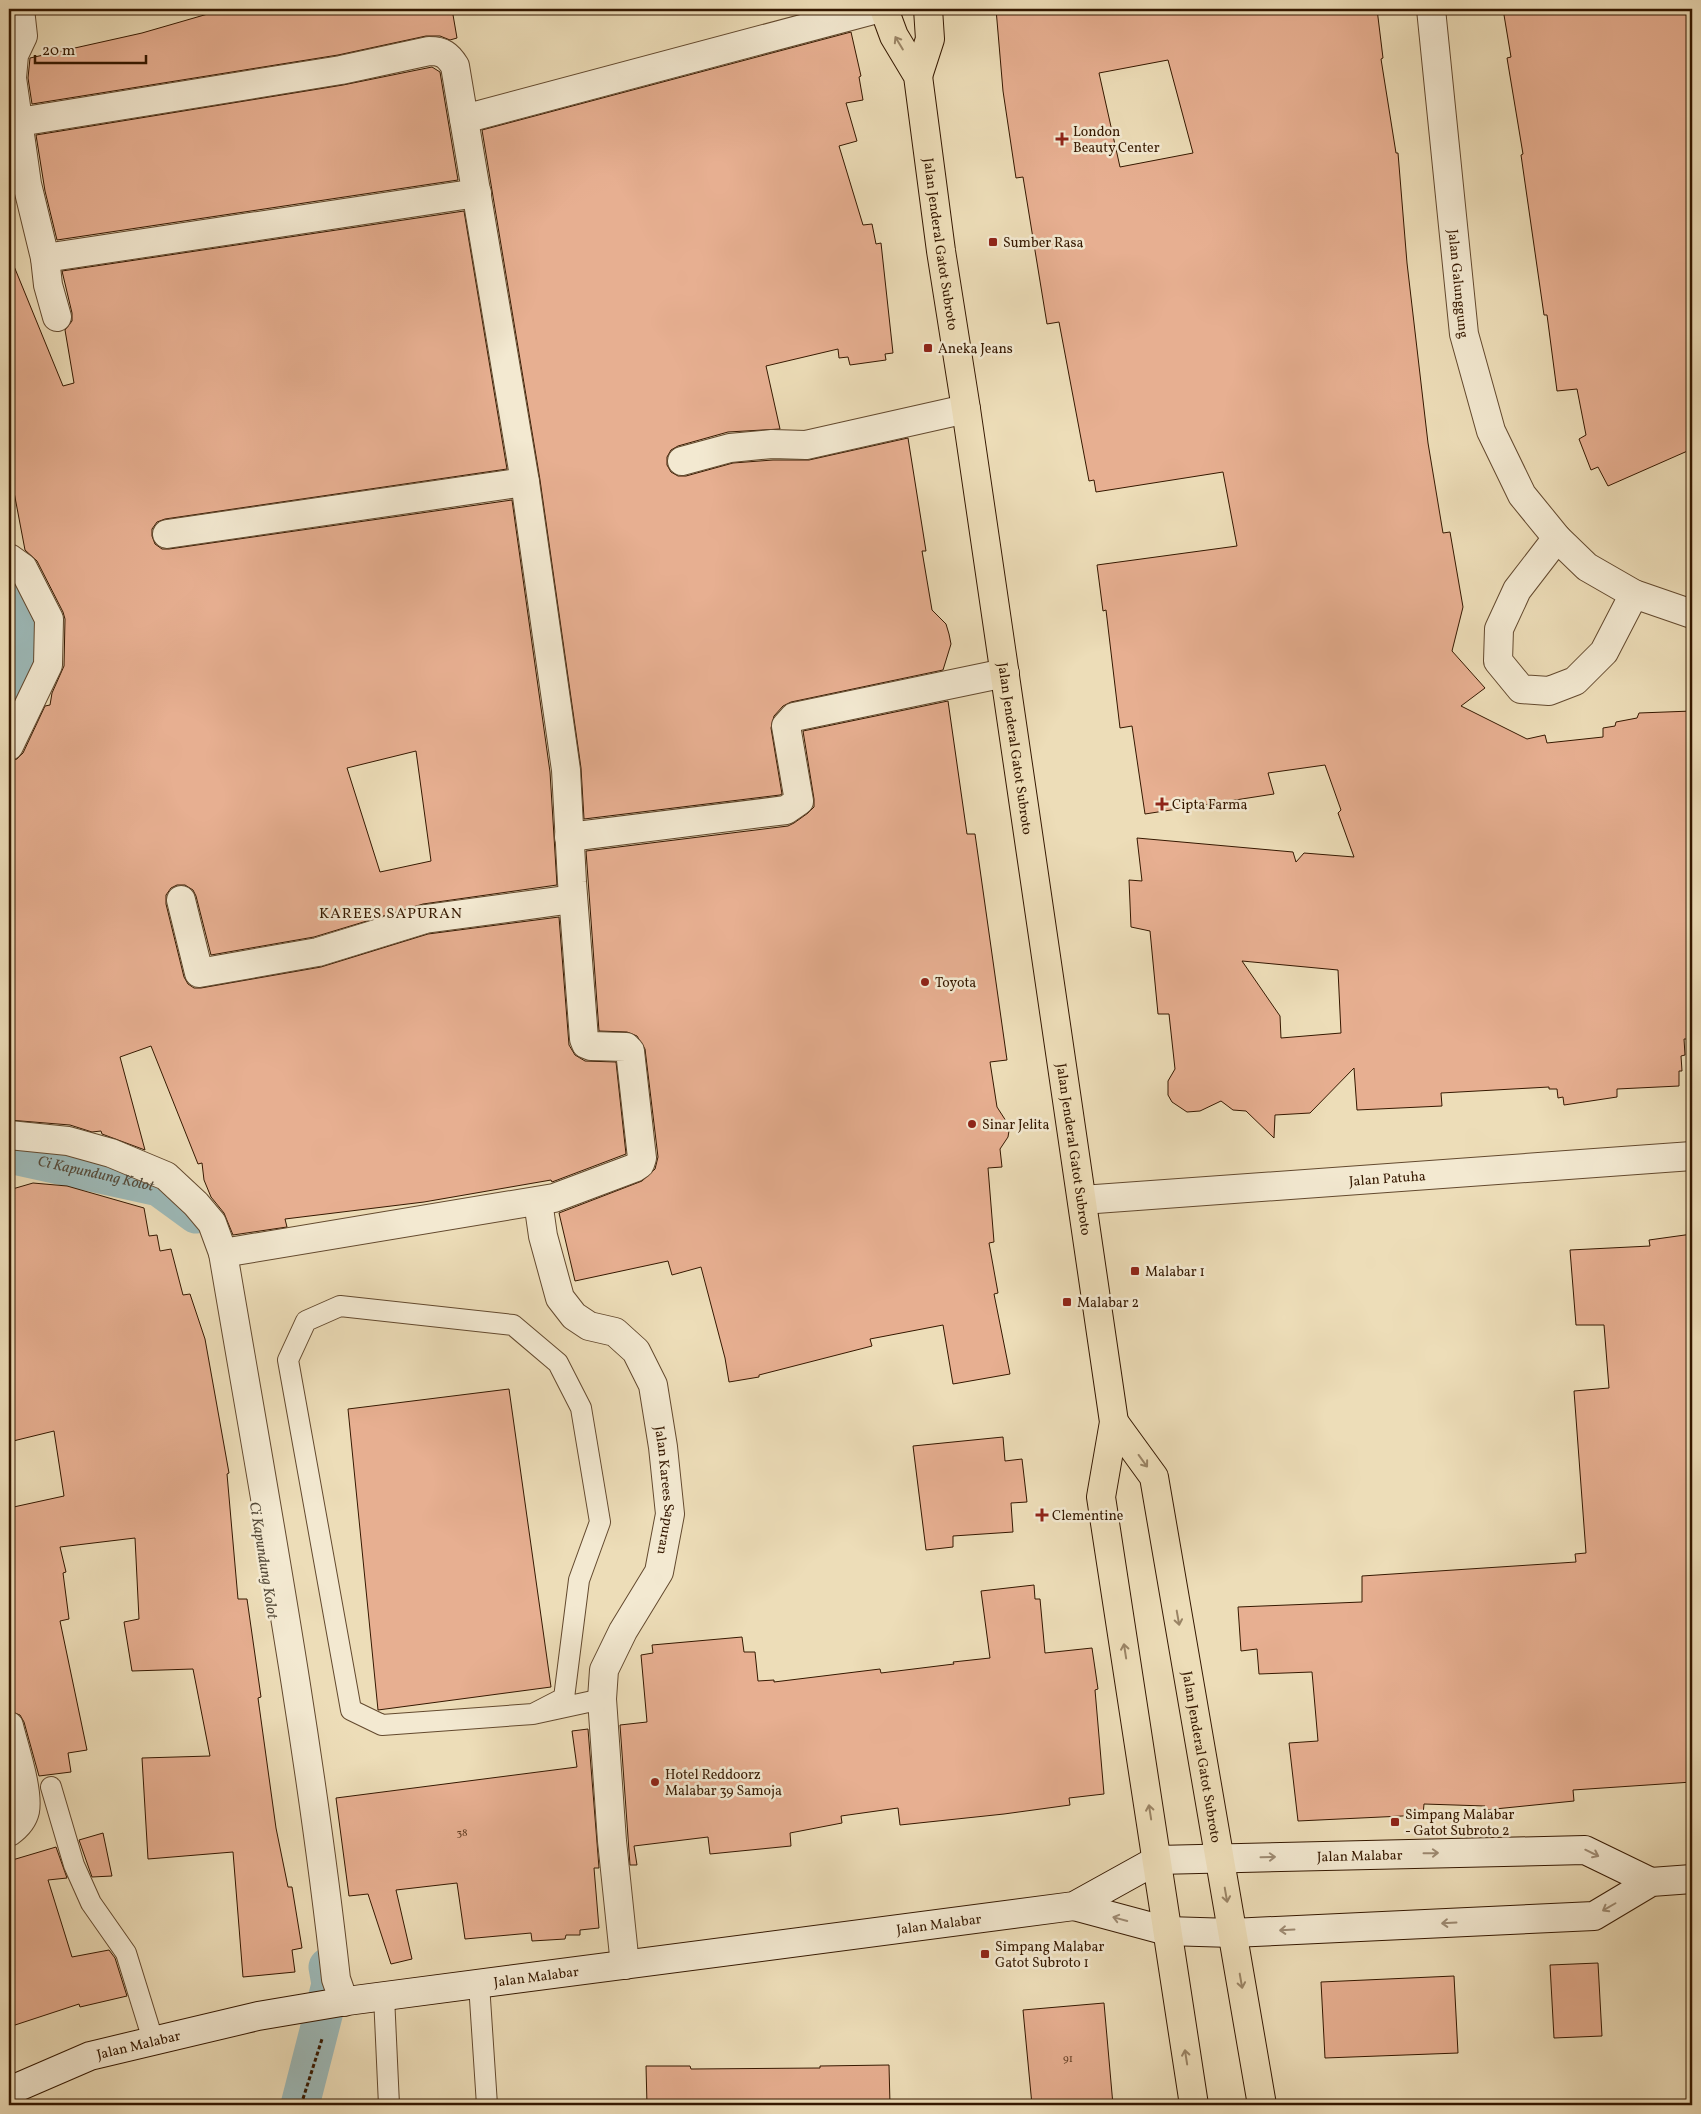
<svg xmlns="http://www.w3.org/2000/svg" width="1701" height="2114" viewBox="0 0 1701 2114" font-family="Vollkorn,serif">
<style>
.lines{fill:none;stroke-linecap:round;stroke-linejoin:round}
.canal{stroke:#9dbab9;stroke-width:39}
.building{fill:#e7af91;stroke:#351800;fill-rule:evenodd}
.lane-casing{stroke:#63492e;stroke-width:22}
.street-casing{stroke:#63492e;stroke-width:30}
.secondary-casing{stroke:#351800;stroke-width:30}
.primary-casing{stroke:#351800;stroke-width:30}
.path{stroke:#351800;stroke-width:3;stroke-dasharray:4 2.5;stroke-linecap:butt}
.lane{stroke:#f3e9d1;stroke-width:20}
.street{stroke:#f3e9d1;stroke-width:28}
.secondary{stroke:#f3e9d1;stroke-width:28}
.primary{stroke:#edddb8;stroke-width:28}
.oneway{stroke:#9a8465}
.oneway2{stroke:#9e8b73}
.poi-dot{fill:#8f2418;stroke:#f3e9d1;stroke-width:2}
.labels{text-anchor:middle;stroke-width:5;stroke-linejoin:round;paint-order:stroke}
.number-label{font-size:11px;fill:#623e24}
.poi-label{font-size:14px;fill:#351800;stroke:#f3e9d1;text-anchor:start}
.street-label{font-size:14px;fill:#351800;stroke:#f3e9d1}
.neighbourhood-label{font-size:15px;letter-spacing:1px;fill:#351800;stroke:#f3e9d1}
.water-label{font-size:15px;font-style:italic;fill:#544938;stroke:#f3e9d1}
</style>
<rect width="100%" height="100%" fill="#edddb8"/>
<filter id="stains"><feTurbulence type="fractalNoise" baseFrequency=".004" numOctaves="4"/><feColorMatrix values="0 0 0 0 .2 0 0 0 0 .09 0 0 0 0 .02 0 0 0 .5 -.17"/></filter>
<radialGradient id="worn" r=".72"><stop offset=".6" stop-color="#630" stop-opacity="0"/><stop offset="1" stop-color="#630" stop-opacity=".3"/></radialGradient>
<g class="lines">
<g class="canal">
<path d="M 9,576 L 21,621 L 9,696"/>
<path id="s1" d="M 9,1154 L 159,1187 L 196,1214"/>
<path d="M 300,2105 L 331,1984 L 328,1967"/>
</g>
</g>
<path class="building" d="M 225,9 L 452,9 L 457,38 L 450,40 L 440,36 L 426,36 L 338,55 L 32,104 L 28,78 L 30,58 L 142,33 Z
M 996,9 L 1377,9 L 1383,58 L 1381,59 L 1396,153 L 1398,153 L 1407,263 L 1428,443 L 1443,533 L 1450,532 L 1463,607 L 1452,651 L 1485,688 L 1461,706 L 1527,739 L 1545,735 L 1547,743 L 1603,737 L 1603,728 L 1615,726 L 1616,722 L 1637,718 L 1639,713 L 1692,711 L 1692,1039 L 1684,1039 L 1685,1055 L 1681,1056 L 1682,1071 L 1679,1071 L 1679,1086 L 1617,1089 L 1617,1097 L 1564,1105 L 1563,1097 L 1558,1098 L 1557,1089 L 1549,1089 L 1549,1087 L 1441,1093 L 1442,1106 L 1357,1110 L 1354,1068 L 1310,1113 L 1275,1115 L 1274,1138 L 1246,1111 L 1233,1110 L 1221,1101 L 1200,1111 L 1187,1112 L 1172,1102 L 1168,1095 L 1168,1081 L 1175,1069 L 1169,1014 L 1158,1014 L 1150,931 L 1131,927 L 1129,880 L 1142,881 L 1137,838 L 1293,852 L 1296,862 L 1304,853 L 1354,857 L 1338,813 L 1341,810 L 1325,765 L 1268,773 L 1274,794 L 1145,814 L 1132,726 L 1120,728 L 1106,610 L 1103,611 L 1097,565 L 1237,546 L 1223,472 L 1096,492 L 1094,480 L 1089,481 L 1059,322 L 1047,324 L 1023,177 L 1016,178 L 1003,91 ZM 1168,60 L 1193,153 L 1120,167 L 1099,73 ZM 1242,961 L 1338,970 L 1341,1033 L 1281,1038 L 1280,1016 Z
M 1503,9 L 1692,9 L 1692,449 L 1608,486 L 1598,467 L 1591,470 L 1579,439 L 1586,435 L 1577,389 L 1557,391 L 1547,315 L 1544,315 L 1521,155 L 1523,154 L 1507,58 L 1511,57 Z
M 851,32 L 861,76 L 859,77 L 863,100 L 846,103 L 857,141 L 839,146 L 863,225 L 872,224 L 876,244 L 881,243 L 893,353 L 885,354 L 886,360 L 850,365 L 848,357 L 839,358 L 838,349 L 766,366 L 780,429 L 728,432 L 678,446 L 671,450 L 667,457 L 667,465 L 671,472 L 678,476 L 686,476 L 733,463 L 773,460 L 809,460 L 908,438 L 926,551 L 922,551 L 932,610 L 946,624 L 949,634 L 951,644 L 943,670 L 791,702 L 783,706 L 774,716 L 771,728 L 782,794 L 780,795 L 584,819 L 581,768 L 540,480 L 482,130 Z
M 432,67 L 440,72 L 458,180 L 57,240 L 45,191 L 36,135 L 343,85 Z
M 464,211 L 507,469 L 165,519 L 157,522 L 152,529 L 152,536 L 155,544 L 162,549 L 169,549 L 512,500 L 550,772 L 557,885 L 423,904 L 314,937 L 211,955 L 196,896 L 193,890 L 185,885 L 177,885 L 171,888 L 166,895 L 166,904 L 184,977 L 188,984 L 194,988 L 201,988 L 321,967 L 428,934 L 559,917 L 569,1045 L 575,1055 L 585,1061 L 616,1062 L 626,1154 L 552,1182 L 551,1180 L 424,1202 L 285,1219 L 287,1227 L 233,1235 L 224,1213 L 211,1197 L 204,1180 L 202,1163 L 198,1164 L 151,1046 L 120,1057 L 145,1150 L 102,1134 L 101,1131 L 92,1132 L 70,1125 L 9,1120 L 9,761 L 17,759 L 23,753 L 45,706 L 50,705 L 52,693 L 64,666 L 65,619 L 63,612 L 37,561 L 25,550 L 14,492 L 9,493 L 9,254 L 63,386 L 74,383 L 65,330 L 72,321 L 72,313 L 62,271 ZM 416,751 L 431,861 L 380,872 L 347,768 Z
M 948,701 L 967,834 L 975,834 L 1007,1060 L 990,1062 L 997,1107 L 1006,1121 L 1009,1131 L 1008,1137 L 1000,1149 L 1002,1167 L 988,1168 L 994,1242 L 989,1243 L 998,1293 L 994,1294 L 1010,1374 L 953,1384 L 943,1325 L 870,1339 L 872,1346 L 759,1375 L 759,1377 L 729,1382 L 725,1358 L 701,1267 L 672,1275 L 668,1261 L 575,1281 L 559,1213 L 642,1181 L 655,1169 L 658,1157 L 645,1049 L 637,1036 L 627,1032 L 599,1031 L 586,851 L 788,826 L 794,823 L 808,813 L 814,807 L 814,799 L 803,731 Z
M 33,1183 L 67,1186 L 144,1208 L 149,1236 L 157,1235 L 160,1251 L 171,1249 L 183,1295 L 190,1294 L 205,1339 L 229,1473 L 227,1474 L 238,1599 L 247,1599 L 261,1697 L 258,1698 L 276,1828 L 288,1887 L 292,1887 L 302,1948 L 292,1950 L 295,1972 L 243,1977 L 233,1852 L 148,1859 L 142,1758 L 210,1756 L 193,1669 L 132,1671 L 124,1622 L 139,1619 L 135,1538 L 60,1547 L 66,1572 L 63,1573 L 69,1619 L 60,1621 L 87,1750 L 68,1753 L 71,1772 L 39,1776 L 24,1722 L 20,1715 L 9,1711 L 9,1508 L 64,1496 L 54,1431 L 9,1442 L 9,1190 Z
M 1692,1234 L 1692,1782 L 1573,1790 L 1574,1801 L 1485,1810 L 1485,1806 L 1424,1804 L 1423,1815 L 1298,1821 L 1289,1743 L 1318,1741 L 1312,1672 L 1259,1674 L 1257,1649 L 1241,1651 L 1238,1607 L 1362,1602 L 1362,1576 L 1576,1562 L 1575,1554 L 1586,1553 L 1574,1391 L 1609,1388 L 1604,1325 L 1576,1325 L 1570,1250 L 1650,1246 L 1649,1240 Z
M 509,1389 L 551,1687 L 378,1710 L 348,1409 Z
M 1003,1437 L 1005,1461 L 1022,1459 L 1027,1502 L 1011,1503 L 1013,1532 L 953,1536 L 953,1547 L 926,1550 L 913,1446 Z
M 1034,1585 L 1035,1599 L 1040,1599 L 1045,1653 L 1092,1648 L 1098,1689 L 1095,1690 L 1104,1794 L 1069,1798 L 1070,1805 L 1004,1814 L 900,1825 L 898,1808 L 841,1816 L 842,1823 L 790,1833 L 791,1846 L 710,1854 L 708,1837 L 634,1846 L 637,1865 L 630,1865 L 620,1725 L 647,1722 L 641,1655 L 653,1653 L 652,1645 L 742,1637 L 744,1652 L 755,1652 L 758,1681 L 774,1680 L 774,1682 L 880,1669 L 881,1673 L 954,1664 L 953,1662 L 990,1658 L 981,1591 Z
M 588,1729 L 599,1868 L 594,1868 L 599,1928 L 580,1930 L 580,1935 L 566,1935 L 565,1939 L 532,1941 L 531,1933 L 465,1939 L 457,1883 L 396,1890 L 412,1959 L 391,1964 L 368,1894 L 349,1896 L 336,1798 L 577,1767 L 572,1731 Z
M 103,1833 L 112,1876 L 92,1877 L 79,1840 Z
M 56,1847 L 67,1878 L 48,1880 L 72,1957 L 109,1950 L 115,1958 L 127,1996 L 80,2007 L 79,2004 L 9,2027 L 9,1861 Z
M 1598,1963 L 1602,2036 L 1554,2038 L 1550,1965 Z
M 1454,1976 L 1458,2053 L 1325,2058 L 1321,1982 Z
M 1104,2003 L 1113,2105 L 1032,2105 L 1023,2010 Z
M 889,2065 L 890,2105 L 647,2105 L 646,2066 L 690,2066 L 691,2069 L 820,2068 L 820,2066 Z"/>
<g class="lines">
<g class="lane-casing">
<path id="lane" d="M 533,1714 L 564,1698 L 579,1580 L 600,1522 L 581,1408 L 558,1363 L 513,1325 L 340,1306 L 306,1321 L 288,1360 L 351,1710 L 382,1725 L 533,1714 L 602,1699
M 51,1787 L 74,1865 L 91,1903 L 126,1953 L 153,2040
M 479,1984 L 487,2105
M 384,1996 L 389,2105"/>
</g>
<g class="street-casing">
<g id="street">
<path d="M 20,9 L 23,36 L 14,55 L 12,78 L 15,99 L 27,184 L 45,258 L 48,285 L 57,317"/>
<path id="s2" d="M 1431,9 L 1464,334 L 1491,431 L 1522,495 L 1557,538 L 1587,567 L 1634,594 L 1692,614"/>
<path d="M 464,119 L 877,9"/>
<path d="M 45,258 L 477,193"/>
<path d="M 682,461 L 730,448 L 772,444 L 806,445 L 966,409"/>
<path d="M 167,534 L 525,482"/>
<path d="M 1557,538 L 1517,590 L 1499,629 L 1498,661 L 1521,689 L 1549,691 L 1575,681 L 1604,652 L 1634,594"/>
<path d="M 9,558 L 23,568 L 49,619 L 48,665 L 9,746"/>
<path d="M 569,837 L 786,810 L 799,801 L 786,726 L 794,717 L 1005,673"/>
<path d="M 181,900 L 199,973 L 318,952 L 425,919 L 573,899"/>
<path d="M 9,1135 L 68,1141 L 111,1153 L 166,1176 L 196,1204 L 212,1223 L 223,1253 L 554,1198 L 634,1168 L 640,1164 L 642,1158 L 630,1051 L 626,1047 L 591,1046 L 586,1044 L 584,1039 L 572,882 L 566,770 L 525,482 L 455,66 C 448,55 443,51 429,51 L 341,70 L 19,122"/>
<path id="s3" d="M 1082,1200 L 1692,1156"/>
<path id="s4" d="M 538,1201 L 543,1236 L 560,1298 L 574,1316 L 589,1326 L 615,1332 L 636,1351 L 653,1385 L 663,1447 L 670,1514 L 659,1572 L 623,1631 L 604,1670 L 602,1699 L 612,1841 L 625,1965"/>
<path d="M 223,1253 C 264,1495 309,1735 336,1979 L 344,2002"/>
<path d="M 9,1726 C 14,1747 29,1791 25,1811 C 23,1820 16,1827 9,1832"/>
</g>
</g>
<g class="secondary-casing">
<g id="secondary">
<path d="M 1074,1906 L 1167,1931 L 1232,1933 L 1594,1916 L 1651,1882 L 1692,1879"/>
<path id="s5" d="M 9,2091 L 90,2056 L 258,2016 L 347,2001 L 1074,1906 L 1157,1860 L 1585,1850 L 1651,1882"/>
</g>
</g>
<g class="primary-casing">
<g id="primary">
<path id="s6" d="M 884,9 L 894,36 L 918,76 L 941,251 L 966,409 L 1114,1422 L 1101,1497 L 1194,2105"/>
<path d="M 918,76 L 930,39 L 928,9"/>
<path id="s7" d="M 1114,1422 L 1154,1477 L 1262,2105"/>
</g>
</g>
<path class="path" d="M 301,2105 L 322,2039"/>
<use href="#lane" class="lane"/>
<use href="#street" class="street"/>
<use href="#secondary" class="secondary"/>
<use href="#primary" class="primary"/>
</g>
<defs><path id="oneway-shaft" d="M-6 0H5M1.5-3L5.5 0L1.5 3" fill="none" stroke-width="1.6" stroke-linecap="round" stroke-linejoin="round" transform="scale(1.25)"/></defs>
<g class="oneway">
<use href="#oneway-shaft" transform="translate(899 43) rotate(-121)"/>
<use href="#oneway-shaft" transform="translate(1143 1461) rotate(54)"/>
<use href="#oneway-shaft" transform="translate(1178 1618) rotate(80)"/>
<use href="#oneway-shaft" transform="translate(1125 1651) rotate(-99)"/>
<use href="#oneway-shaft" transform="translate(1150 1812) rotate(-99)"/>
<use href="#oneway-shaft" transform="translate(1226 1895) rotate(80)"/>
<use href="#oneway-shaft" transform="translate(1241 1981) rotate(80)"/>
<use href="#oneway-shaft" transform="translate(1186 2057) rotate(-99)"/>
</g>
<g class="oneway2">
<use href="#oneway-shaft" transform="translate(1431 1853) rotate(-1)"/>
<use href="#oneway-shaft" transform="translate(1592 1853) rotate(26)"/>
<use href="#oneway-shaft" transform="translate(1268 1857) rotate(-1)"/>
<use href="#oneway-shaft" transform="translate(1609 1907) rotate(150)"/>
<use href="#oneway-shaft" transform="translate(1120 1919) rotate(-165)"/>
<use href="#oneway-shaft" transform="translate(1449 1923) rotate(177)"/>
<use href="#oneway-shaft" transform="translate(1287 1930) rotate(177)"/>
</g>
<g class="poi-dot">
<path d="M1059.5 131.5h5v5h5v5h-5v5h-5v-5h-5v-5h5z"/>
<rect x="988" y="237" width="10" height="10" rx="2.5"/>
<rect x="923" y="343" width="10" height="10" rx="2.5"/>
<path d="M1159.5 796.5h5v5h5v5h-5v5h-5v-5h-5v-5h5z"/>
<circle cx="925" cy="982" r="5"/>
<circle cx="972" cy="1124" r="5"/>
<rect x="1130" y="1266" width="10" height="10" rx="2.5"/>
<rect x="1062" y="1297" width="10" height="10" rx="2.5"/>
<path d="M1039.5 1507.5h5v5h5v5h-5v5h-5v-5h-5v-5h5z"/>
<circle cx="655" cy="1782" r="5"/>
<rect x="1390" y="1817" width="10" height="10" rx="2.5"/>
<rect x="980" y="1949" width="10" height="10" rx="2.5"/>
</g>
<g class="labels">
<g class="number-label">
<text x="462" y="1836">38</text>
<text x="1068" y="2062">91</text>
</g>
<g class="poi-label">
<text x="1073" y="136">London<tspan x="1073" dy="16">Beauty Center</tspan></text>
<text x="1003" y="247">Sumber Rasa</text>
<text x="938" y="353">Aneka Jeans</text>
<text x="1172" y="809">Cipta Farma</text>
<text x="935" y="987">Toyota</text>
<text x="982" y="1129">Sinar Jelita</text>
<text x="1145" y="1276">Malabar 1</text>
<text x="1077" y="1307">Malabar 2</text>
<text x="1052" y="1520">Clementine</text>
<text x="665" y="1779">Hotel Reddoorz<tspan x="665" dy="16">Malabar 39 Samoja</tspan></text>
<text x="1405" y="1819">Simpang Malabar<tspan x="1405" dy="16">- Gatot Subroto 2</tspan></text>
<text x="995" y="1951">Simpang Malabar<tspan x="995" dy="16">Gatot Subroto 1</tspan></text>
</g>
<g class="street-label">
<text dy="5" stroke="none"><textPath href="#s6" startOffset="245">Jalan Jenderal Gatot Subroto</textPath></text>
<text dy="5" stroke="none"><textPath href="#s2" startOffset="276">Jalan Galunggung</textPath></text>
<text dy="5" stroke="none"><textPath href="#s6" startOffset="755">Jalan Jenderal Gatot Subroto</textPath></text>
<text dy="5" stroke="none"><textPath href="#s6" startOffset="1160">Jalan Jenderal Gatot Subroto</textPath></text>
<text dy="5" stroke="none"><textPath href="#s3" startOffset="306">Jalan Patuha</textPath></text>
<text dy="5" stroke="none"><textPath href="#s4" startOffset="340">Jalan Karees Sapuran</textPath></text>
<text dy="5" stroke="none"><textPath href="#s7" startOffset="352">Jalan Jenderal Gatot Subroto</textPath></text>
<text dy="5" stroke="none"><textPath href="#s5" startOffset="1382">Jalan Malabar</textPath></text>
<text dy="5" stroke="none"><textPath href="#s5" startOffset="948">Jalan Malabar</textPath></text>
<text dy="5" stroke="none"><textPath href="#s5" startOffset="542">Jalan Malabar</textPath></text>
<text dy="5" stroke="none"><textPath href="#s5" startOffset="138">Jalan Malabar</textPath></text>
</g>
<g class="neighbourhood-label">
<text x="391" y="918">KAREES SAPURAN</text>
</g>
<g class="water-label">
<text dy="5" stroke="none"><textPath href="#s1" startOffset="89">Ci Kapundung Kolot</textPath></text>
<text transform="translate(264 1560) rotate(81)" y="5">Ci Kapundung Kolot</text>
</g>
</g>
<rect width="1701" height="2114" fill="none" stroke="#edddb8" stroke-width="30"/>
<rect x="10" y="10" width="1681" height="2094" fill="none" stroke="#351800" stroke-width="2.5"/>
<rect x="15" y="15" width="1671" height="2084" fill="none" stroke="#351800"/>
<path d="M35 55v8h111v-8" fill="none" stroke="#351800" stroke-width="2.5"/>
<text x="42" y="55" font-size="15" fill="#351800" stroke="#f3e9d1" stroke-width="4" paint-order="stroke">20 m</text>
<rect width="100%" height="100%" filter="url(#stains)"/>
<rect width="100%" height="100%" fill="url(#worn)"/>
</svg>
